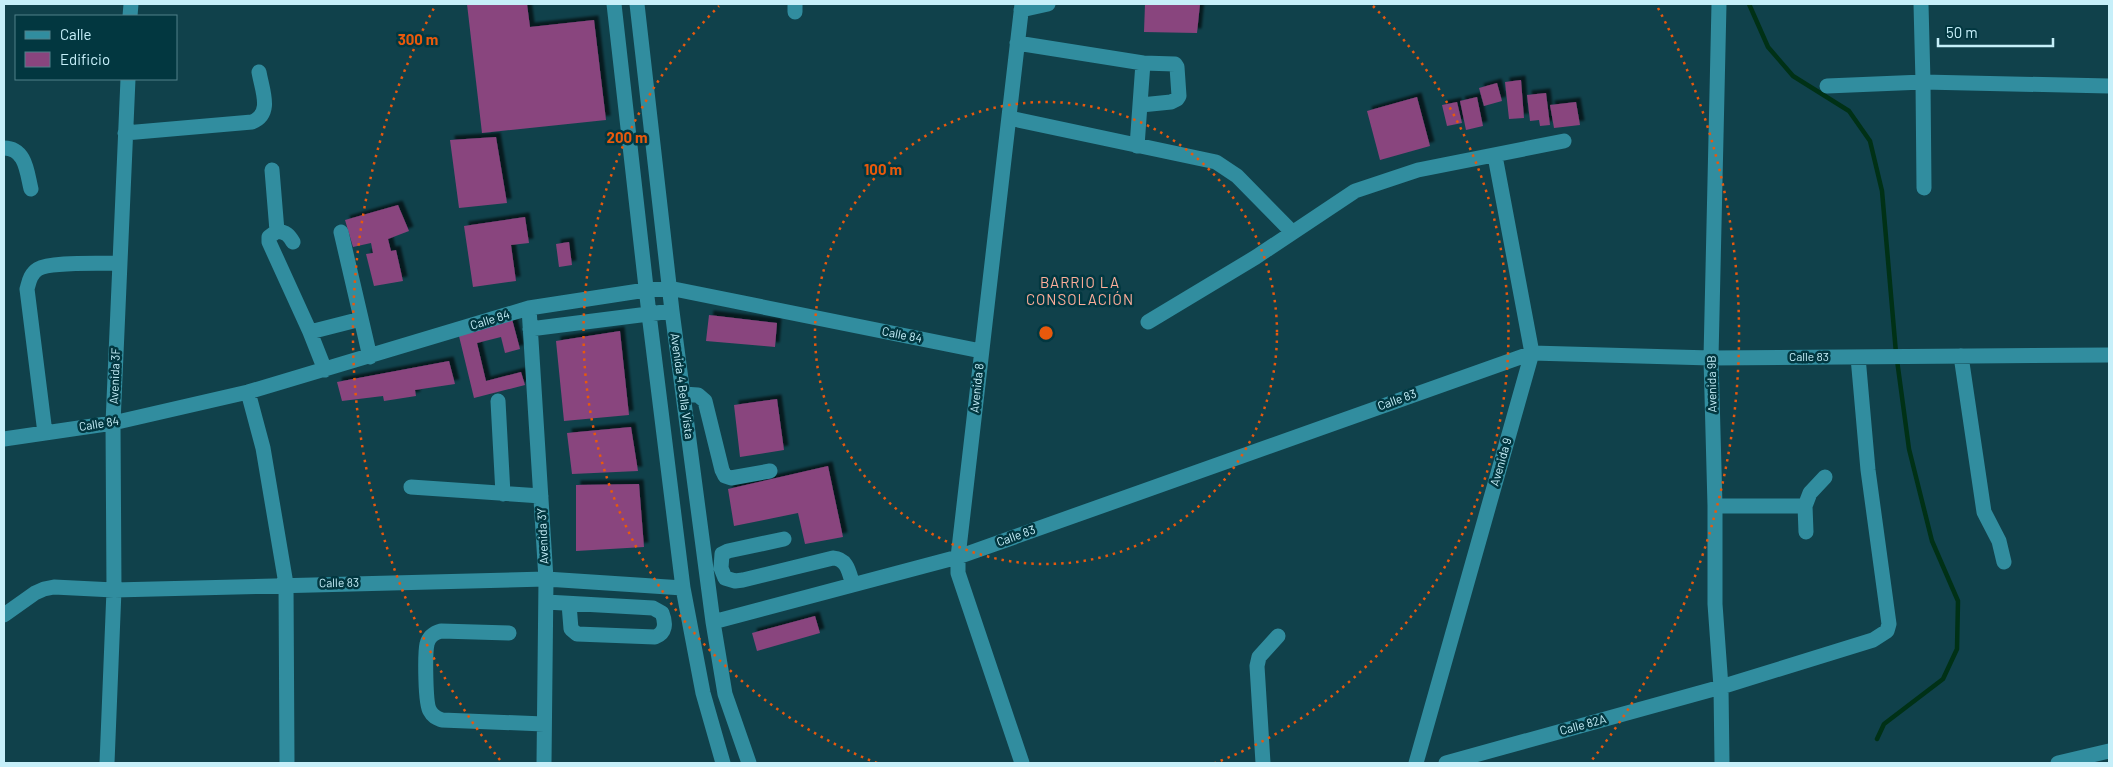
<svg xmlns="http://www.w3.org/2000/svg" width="2113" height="767" viewBox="0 0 2113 767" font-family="Barlow,sans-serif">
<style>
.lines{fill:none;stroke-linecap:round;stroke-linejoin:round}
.stream{stroke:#003116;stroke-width:4.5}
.building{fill:#89457e;filter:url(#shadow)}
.minor{stroke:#318d9f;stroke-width:15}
.ring{fill:none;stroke:#e8590c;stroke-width:2.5;stroke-dasharray:2.5 5}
.labels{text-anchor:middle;stroke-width:5;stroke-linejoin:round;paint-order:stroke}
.street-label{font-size:12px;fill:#c6eff9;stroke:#023740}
.quarter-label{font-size:15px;letter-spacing:1px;fill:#ffae9a;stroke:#023740}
.centre{fill:#e8590c;stroke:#023740;stroke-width:2.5}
.ring-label{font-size:15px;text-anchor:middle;font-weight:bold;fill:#e8590c;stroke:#023740;stroke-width:5;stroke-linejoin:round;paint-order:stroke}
</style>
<defs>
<filter id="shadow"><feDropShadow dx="4.5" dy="-4.5" stdDeviation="1" flood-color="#0009"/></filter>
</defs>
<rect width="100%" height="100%" fill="#10414b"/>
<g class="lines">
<path class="stream" d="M 1749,4 L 1768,47 L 1793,76 L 1849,111 L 1870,141 L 1882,191 L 1896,353
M 1877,739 L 1884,724 L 1943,679 L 1957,649 L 1958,601 L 1932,541 L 1909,449 L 1897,360"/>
</g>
<path class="building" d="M 467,4 L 527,4 L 530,27 L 594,20 L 606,120 L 482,133 Z
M 1145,4 L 1200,4 L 1197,33 L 1144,32 Z
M 1521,80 L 1524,118 L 1509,119 L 1505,82 Z
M 1497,83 L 1502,101 L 1484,106 L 1479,88 Z
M 1546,93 L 1550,125 L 1540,126 L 1539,120 L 1530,121 L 1527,95 Z
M 1417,97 L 1430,146 L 1380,160 L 1367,111 Z
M 1477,97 L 1483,126 L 1466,130 L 1460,101 Z
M 1457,102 L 1462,123 L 1447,126 L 1442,105 Z
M 1576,102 L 1580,125 L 1554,128 L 1550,105 Z
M 496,137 L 507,203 L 459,208 L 450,140 Z
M 398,205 L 409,231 L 388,239 L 391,251 L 396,250 L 403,281 L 374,286 L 366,254 L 373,253 L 371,243 L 353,247 L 345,220 Z
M 525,217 L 529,243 L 511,245 L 516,281 L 473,287 L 464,226 Z
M 569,242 L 572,265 L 559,267 L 556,244 Z
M 709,315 L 777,323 L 775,347 L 706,341 Z
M 512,319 L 520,349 L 505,353 L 501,337 L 477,343 L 486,381 L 521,372 L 525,385 L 474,398 L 458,332 Z
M 620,331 L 629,415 L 564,421 L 556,341 Z
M 449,361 L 455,384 L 415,390 L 416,396 L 384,401 L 383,396 L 342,401 L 337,382 Z
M 777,399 L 784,450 L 740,457 L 734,405 Z
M 631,427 L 638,471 L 572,474 L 567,433 Z
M 828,466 L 843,537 L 805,544 L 798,513 L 734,526 L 728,489 Z
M 639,484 L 644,547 L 576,551 L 576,485 Z
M 815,616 L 820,633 L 757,651 L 752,633 Z"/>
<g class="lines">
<path class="minor" d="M 614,4 L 649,314 L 683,588 L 703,693 L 723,763
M 637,4 L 672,311 L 713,622 L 725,694 L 749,763
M 795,4 L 795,12
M 1022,4 L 958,557 L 958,573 L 1022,763
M 1719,4 L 1711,358 L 1715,506 L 1715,604 L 1721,687 L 1722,763
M 1921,4 L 1923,82 L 2109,86
M 1021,10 L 1048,4
M 130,16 L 131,4
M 1017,43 L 1143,63 L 1137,146
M 1827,86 L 1923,82 L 1924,188
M 1141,105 L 1171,102 L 1177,99 L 1179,96 L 1177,67 L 1175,64 L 1143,63
M 1009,118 L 1216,162 L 1237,176 L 1292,232
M 125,133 L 252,122 C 273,114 262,90 259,72
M 4,148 C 26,148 27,173 31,189
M 272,170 L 277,231
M 341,232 L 370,357
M 293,242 C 289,235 286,232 277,231 L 269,237 L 269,242 L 310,332 L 325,370
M 529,308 L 546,579 L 544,763
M 1148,322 L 1256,257 L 1355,191 L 1418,170 L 1564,141
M 530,329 L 672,311
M 310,332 L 361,319
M 1961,356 L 1984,512 L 1999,541 L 2004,562
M 248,392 L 263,448 L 286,584 L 287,763
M 683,394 L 698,395 L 705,401 L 722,470 L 725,476 L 731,478 L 770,471
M 498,401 L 503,494
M 45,433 L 27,289 C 29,282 30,274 38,269 C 51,261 101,264 119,263
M 4,439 L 113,423 L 248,392 L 529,308 L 646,290 L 669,288 L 981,351
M 411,487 L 541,496
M 1715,506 L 1805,506 L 1806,532
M 1805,506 L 1810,493 L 1825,477
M 784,539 L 728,551 L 722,554 L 721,568 L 725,578 L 735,581 L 743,580 L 833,558 C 848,559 849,573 853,585
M 546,602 L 653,608 L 662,613 C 666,623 666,633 655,637 L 577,634 L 571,629 L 569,604
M 4,615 L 35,593 L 44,589 L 54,587 L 114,590 L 546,579 L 683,588
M 713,622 L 958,557 L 1532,353 L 1711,358 L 2109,355
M 509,633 L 441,631 C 434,633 429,636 427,644 C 425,653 425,704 430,711 C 433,717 437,718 442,720 L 544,724
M 107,763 L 114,590 L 113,423 L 128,79
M 1263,763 L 1257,666 L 1259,657 L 1278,636
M 1416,763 L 1532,353 L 1495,156
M 1446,763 L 1721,687 L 1873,640 L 1887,631 L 1889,624 L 1868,470 L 1858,357
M 2058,763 L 2109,751"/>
</g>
<g class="ring">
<circle cx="1046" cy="333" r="231"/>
<path d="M877 763A462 462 0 0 1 719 6M1373 6A462 462 0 0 1 1215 763"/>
<path d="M500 760A693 693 0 0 1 434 8M1658 8A693 693 0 0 1 1592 760"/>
</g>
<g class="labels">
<g class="street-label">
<text transform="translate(490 320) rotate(-17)" y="4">Calle 84</text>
<text transform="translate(902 335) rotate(11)" y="4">Calle 84</text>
<text x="1809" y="361">Calle 83</text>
<text transform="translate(115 376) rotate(-88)" y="4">Avenida 3F</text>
<text transform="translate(1712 384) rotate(-91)" y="4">Avenida 9B</text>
<text transform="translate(682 386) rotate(82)" y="4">Avenida 4 Bella Vista</text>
<text transform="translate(977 388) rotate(-84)" y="4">Avenida 8</text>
<text transform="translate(1397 400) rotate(-20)" y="4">Calle 83</text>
<text transform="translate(99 424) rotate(-9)" y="4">Calle 84</text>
<text transform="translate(1501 462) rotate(-74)" y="4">Avenida 9</text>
<text transform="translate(543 536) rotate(-93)" y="4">Avenida 3Y</text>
<text transform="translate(1016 536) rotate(-20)" y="4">Calle 83</text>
<text transform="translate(339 583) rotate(-1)" y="4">Calle 83</text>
<text transform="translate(1583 725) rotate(-15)" y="4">Calle 82A</text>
</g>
<g class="quarter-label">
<text x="1080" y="288">BARRIO LA<tspan x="1080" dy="17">CONSOLACIÓN</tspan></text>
</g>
</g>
<circle cx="1046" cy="333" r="8" class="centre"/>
<g class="ring-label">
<text x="418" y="45">300 m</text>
<text x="627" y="143">200 m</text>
<text x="883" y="175">100 m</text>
</g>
<rect width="2113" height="767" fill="none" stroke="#c6eff9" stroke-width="10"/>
<rect x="15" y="15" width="162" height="65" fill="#023740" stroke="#50818a"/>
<rect x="25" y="31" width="25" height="8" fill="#318d9f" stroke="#50818a"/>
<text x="60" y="40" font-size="15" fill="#c6eff9">Calle</text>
<rect x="25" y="52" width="25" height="15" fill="#89457e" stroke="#50818a"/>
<text x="60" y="65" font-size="15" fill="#c6eff9">Edificio</text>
<path d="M1938 38v8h115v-8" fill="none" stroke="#c6eff9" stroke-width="2.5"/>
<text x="1946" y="38" font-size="15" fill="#c6eff9" stroke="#023740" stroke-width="4" paint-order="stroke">50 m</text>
</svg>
